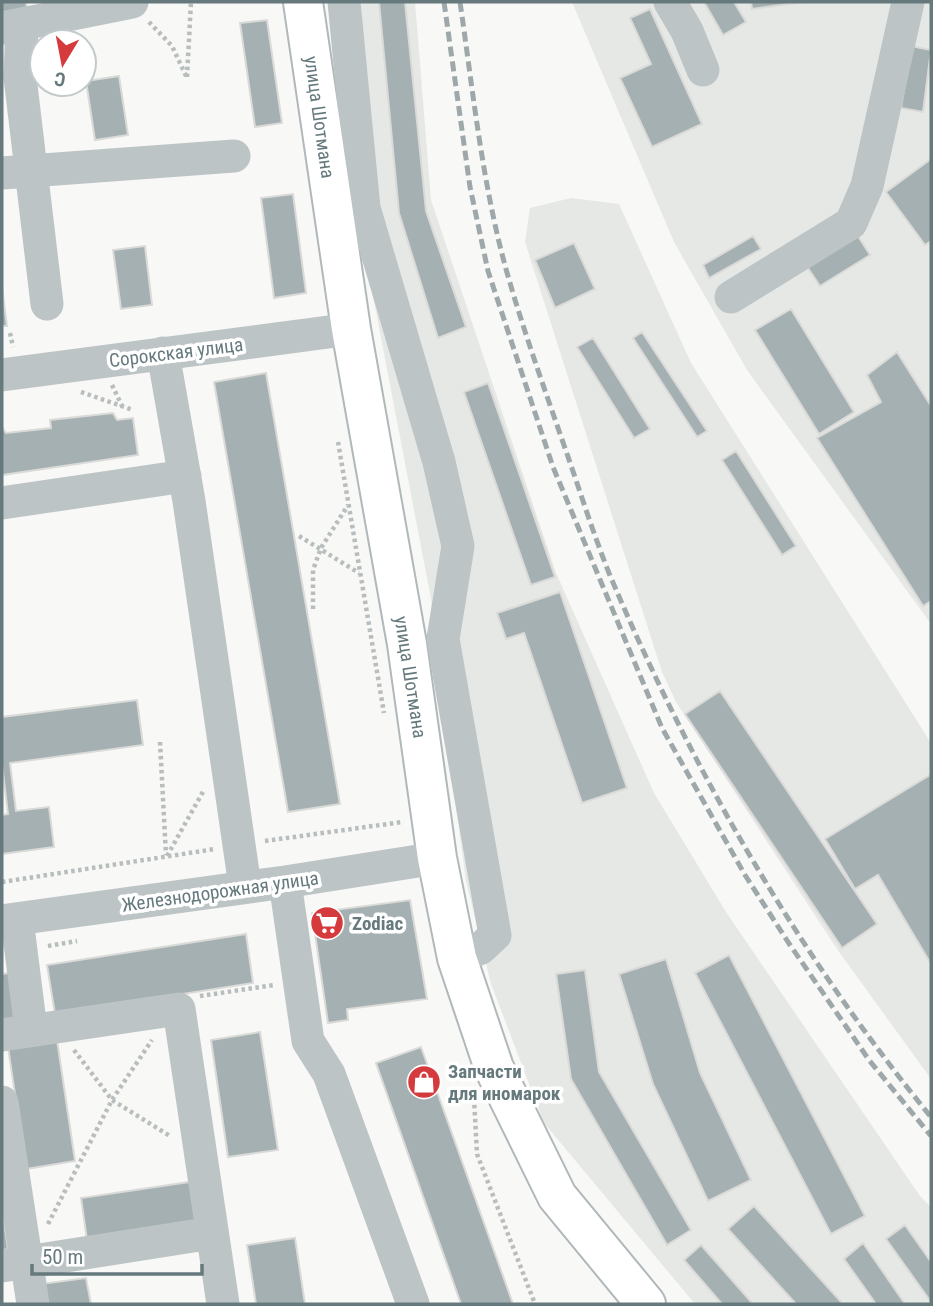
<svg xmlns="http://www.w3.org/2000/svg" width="933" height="1306" viewBox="0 0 933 1306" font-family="'Roboto Condensed',sans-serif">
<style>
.built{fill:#e6e8e6}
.building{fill:#a5b0b2;stroke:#dadad8;stroke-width:2}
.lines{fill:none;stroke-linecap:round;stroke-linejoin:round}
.major-casing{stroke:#b1b8ba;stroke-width:42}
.path{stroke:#b8bdbe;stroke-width:4.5;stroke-dasharray:3.5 3.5;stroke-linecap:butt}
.minor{stroke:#bdc4c5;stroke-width:33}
.major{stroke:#fff;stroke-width:38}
.rail{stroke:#9ea8aa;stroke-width:5;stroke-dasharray:10 5;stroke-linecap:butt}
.labels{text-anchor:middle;stroke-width:7;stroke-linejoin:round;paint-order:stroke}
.street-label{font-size:19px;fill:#667a7e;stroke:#fff}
.poi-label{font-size:19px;font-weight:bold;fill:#667a7e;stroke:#fff;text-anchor:start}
</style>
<rect width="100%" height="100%" fill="#f8f8f6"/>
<path class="built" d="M 330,2 L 415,2 L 431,200 L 556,573 L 654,793 L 726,912 L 920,1196 L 931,1207 L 931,1304 L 695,1304 L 544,1123 L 491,984 L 466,881 L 438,672 L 431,599 L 361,233 Z
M 572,2 L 931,2 L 931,624 L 747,370 L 674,242 Z
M 571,198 L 619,204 L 691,363 L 931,743 L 931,1079 L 837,949 L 676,702 L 662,672 L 525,242 L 530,208 Z"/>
<path class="building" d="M 2,2 L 26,2 L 27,9 L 2,13 Z
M 379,2 L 405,2 L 426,211 L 466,327 L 438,338 L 399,213 Z
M 704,2 L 734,2 L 746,22 L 723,35 Z
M 751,2 L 803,2 L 752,9 Z
M 650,9 L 702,124 L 652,147 L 620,78 L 651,64 L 630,18 Z
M 267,20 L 282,123 L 255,127 L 240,23 Z
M 911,46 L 931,50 L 923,112 L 901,108 Z
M 119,76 L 128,135 L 95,140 L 86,81 Z
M 931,159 L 931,241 L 925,245 L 886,192 Z
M 293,194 L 306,293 L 274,298 L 261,198 Z
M 856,233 L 870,255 L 820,286 L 806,265 Z
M 753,236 L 761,249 L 709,278 L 703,265 Z
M 574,243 L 595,289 L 555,308 L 535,260 Z
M 145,246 L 152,305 L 121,309 L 113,250 Z
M 2,287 L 7,326 L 2,326 Z
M 791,309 L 854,412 L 819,434 L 755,330 Z
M 642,332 L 707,431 L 697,437 L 633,338 Z
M 593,338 L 650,429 L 634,438 L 577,347 Z
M 897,352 L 931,406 L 931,601 L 923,606 L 817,438 L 881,402 L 867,375 Z
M 266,373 L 340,804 L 288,812 L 214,382 Z
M 488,383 L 555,577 L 531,585 L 464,392 Z
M 113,413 L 117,420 L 133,418 L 138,455 L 2,475 L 2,427 L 6,433 L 51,428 L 50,420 Z
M 736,451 L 796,546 L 782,555 L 722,460 Z
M 560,592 L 627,788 L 582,803 L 524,633 L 506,639 L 497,613 Z
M 720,691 L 877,924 L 842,948 L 685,714 Z
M 137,700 L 143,745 L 10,763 L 16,811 L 49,807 L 54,847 L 2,854 L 2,815 L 8,814 L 2,764 L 2,717 Z
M 930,775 L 931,777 L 931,964 L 878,875 L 855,889 L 825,839 Z
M 410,900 L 427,999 L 347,1009 L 348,1020 L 328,1023 L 312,913 Z
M 246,934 L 253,983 L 55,1014 L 47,965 Z
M 729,955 L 865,1216 L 831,1234 L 695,973 Z
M 666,959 L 700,1073 L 751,1180 L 708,1201 L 653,1084 L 619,974 Z
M 585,970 L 599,1072 L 691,1230 L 667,1245 L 571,1079 L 556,974 Z
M 9,973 L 16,1018 L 2,1020 L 2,974 Z
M 260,1032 L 278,1150 L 228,1157 L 211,1040 Z
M 57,1040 L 75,1161 L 26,1169 L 8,1047 Z
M 421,1047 L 513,1304 L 461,1304 L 376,1063 Z
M 196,1181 L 202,1223 L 87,1240 L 81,1198 Z
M 754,1206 L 843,1304 L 796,1304 L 728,1229 Z
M 2,1208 L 8,1249 L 2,1250 Z
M 905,1225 L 931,1262 L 931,1302 L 886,1239 Z
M 295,1238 L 305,1304 L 256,1304 L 247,1245 Z
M 863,1243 L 905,1304 L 876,1304 L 844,1259 Z
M 701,1245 L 753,1304 L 722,1304 L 684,1260 Z
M 86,1278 L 91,1304 L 44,1304 L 41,1284 Z"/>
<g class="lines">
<g class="major-casing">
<path id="major" d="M 303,2 L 351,329 L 407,644 L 437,858 L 457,958 L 494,1068 L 557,1196 L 646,1304"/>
</g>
<path class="path" d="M 149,22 L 172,46 L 187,78
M 187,77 L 191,2
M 10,333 L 13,347
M 112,385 L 122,406
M 81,392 L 133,410
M 338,442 L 384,713
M 299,536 L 359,573
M 313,609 L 313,570 L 321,548 L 348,505
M 160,742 L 166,855
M 265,841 L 402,822
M 167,856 L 204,790
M 2,882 L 215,849
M 48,946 L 77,941
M 200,996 L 274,985
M 74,1050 L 112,1100 L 170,1136
M 474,1098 L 477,1154 L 535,1304
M 48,1224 L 112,1100 L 152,1040"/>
<path class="minor" d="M 344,2 L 364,208 L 439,462 L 458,546 L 443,639 L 495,935 L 481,948 L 457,958
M 670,2 L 687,31 L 703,70
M 22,25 L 20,77 L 47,304
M 2,28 L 132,2
M 2,173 L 234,156
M 731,297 L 851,223 L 867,186 L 908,2
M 163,353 L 189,501 L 245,886
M 2,375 L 351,329
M 2,503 L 185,476
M 285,882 L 308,1041 L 329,1074 L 413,1304
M 17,919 L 31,1030
M 2,921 L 285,882 L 437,858
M 2,1035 L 179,1009 L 223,1304
M 2,1102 L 33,1304
M 2,1266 L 212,1233"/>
<use href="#major" class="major"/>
<path class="rail" d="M 444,2 L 470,187 L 488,271 L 553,467 L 662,728 L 745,875 L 788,942 L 869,1060 L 931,1136
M 460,2 C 473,91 482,182 506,269 C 523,330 545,390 566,451 C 580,491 593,533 609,573 C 691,768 797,953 931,1117"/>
</g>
<defs>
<g id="supermarket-disc" transform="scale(1.75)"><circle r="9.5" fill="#d53a3d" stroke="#fff"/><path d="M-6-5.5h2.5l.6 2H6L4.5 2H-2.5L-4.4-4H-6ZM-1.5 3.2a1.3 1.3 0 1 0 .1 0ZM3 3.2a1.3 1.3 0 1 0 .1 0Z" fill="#fff"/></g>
<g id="shop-disc" transform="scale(1.75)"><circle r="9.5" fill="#d53a3d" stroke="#fff"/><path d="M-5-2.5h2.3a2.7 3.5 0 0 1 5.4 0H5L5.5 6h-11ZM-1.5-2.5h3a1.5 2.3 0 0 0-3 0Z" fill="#fff"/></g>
</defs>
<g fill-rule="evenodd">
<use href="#supermarket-disc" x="327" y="923"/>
<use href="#shop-disc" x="424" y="1082"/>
</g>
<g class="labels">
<g class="street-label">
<text transform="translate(320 117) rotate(82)" y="7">улица Шотмана</text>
<text transform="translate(176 352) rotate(-7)" y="7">Сорокская улица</text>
<text transform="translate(411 677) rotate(81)" y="7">улица Шотмана</text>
<text transform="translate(220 891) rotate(-8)" y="7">Железнодорожная улица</text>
</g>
<g class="poi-label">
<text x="352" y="930">Zodiac</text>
<text x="448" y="1078">Запчасти<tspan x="448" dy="22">для иномарок</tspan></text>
</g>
</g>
<rect width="933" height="1306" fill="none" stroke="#667a7e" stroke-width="7"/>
<g transform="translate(63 63) rotate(190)"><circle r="33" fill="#ffffff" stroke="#c2cacb" stroke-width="2"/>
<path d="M0-5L12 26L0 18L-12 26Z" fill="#d53a3d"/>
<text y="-10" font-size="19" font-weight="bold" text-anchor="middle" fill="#667a7e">С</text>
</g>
<path d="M32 1264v10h170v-10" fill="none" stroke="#667a7e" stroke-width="3.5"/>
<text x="42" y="1264" font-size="21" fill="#667a7e" stroke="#ffffff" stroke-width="5" paint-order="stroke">50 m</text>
</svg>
